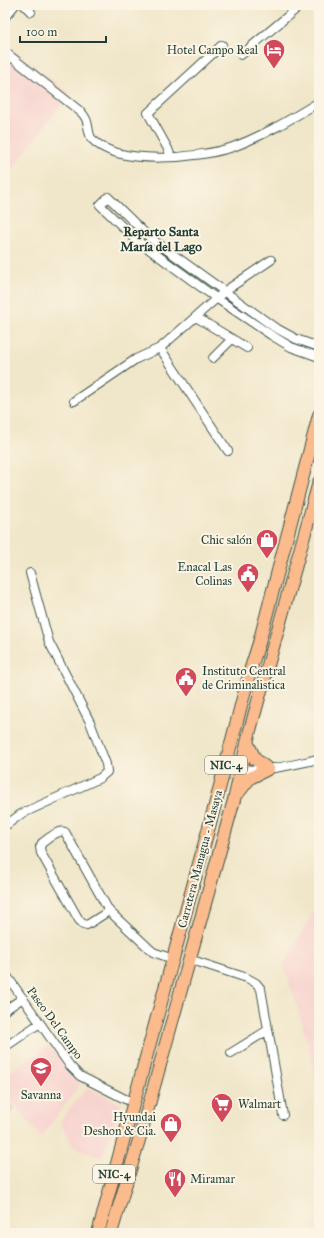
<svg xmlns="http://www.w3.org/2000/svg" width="324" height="1238" viewBox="0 0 324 1238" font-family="'IM FELL Great Primer',serif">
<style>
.built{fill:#f7d0cd}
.industrial{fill:#d2bec3}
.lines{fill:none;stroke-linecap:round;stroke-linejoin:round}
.minor-casing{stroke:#3e564a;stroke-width:10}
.highway-casing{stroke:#3e564a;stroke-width:14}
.minor{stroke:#fff;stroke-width:8}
.highway{stroke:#fbbb8d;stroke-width:12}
.labels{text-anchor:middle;stroke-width:4;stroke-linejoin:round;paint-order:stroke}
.shield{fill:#fcf5e5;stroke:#617469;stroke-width:1}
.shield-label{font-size:11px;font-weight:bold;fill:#1f3d34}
.poi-label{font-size:12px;fill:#1f3d34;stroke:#fcf5e5;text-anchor:end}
.street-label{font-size:12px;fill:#1f3d34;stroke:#fcf5e5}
.neighbourhood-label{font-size:13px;font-weight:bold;fill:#1f3d34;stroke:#fcf5e5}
</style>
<rect width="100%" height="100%" fill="#fcf5e5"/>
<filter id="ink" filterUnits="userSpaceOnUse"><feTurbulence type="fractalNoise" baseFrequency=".025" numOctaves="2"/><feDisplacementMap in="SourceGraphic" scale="8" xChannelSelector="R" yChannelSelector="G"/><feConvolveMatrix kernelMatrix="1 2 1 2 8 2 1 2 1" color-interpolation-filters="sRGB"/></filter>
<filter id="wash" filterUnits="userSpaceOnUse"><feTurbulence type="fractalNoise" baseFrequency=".012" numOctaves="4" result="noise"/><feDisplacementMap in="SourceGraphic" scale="16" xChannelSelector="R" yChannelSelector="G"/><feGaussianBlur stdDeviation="0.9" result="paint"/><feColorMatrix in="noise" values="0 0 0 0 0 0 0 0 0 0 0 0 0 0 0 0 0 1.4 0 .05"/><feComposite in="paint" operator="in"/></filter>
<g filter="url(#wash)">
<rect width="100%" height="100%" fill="#f0e6c9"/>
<path class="built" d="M 5,44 L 69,93 L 5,180 Z
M 319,902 L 319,1098 L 308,1043 L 284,965 Z
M 49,1045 L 56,1053 L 58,1053 L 63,1060 L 62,1064 L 63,1067 L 67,1067 L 80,1084 L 41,1138 L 5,1093 L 5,1075 Z
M 88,1087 L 121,1104 L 102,1158 L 73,1147 L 60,1121 Z"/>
<path class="industrial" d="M 5,1095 L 14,1108 L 5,1129 Z"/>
</g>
<g filter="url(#ink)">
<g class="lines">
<g class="minor-casing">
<path id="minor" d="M 24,5 L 31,12
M 5,17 L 15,5
M 5,52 L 81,112 C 83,114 85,117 86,119 C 89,125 88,135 92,139 C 118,167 200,158 233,147 C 263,136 291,119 319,102
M 241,55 L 301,5
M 171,157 L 168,149 L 148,113 L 222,45
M 196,317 L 247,348
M 319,347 L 296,339 L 274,327 L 149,237 L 108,197 L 100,205 L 135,239 L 216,298 L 271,335 L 291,347 L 319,357
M 160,348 L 228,451
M 213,358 L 232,339
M 74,401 L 136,359 L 160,348 L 225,291 L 271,260
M 242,769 C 268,772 294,764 319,759
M 5,826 L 21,814 L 100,778 L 107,772 L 106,764 L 90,722 L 49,642 L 30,573
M 109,911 L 87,925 L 83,924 L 79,920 L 41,853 L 40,847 L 42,843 C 48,839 58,829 65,832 L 109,911 L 153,952 L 173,959
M 189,959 L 247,978 L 256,983 L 261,989 L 283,1115
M 5,973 L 70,1066 L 80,1076 L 125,1099 L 134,1102
M 5,1010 L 23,998
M 5,1047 L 40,1023
M 231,1053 L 268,1030"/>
</g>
<g class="highway-casing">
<path id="highway" d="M 239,792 L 250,778 L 268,769 L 255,759 L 248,744
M 98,1233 L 215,805 L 250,671 L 259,643 L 319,415
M 111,1233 L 139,1140 L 234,800 L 250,730 L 319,482"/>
</g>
<use href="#minor" class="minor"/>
<use href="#highway" class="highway"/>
</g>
</g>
<defs>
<g id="hotel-pin" transform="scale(1.15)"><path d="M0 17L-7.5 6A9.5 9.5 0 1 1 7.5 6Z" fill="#d1495b" stroke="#fcf5e5"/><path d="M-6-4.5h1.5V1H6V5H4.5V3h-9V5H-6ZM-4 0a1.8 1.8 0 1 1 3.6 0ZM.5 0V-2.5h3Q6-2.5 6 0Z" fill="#fff"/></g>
<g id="shop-pin" transform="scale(1.15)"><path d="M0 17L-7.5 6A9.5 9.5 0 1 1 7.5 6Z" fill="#d1495b" stroke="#fcf5e5"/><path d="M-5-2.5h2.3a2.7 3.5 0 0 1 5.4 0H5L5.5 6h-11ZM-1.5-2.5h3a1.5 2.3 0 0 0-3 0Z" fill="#fff"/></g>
<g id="civic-pin" transform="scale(1.15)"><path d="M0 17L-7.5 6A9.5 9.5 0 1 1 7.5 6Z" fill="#d1495b" stroke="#fcf5e5"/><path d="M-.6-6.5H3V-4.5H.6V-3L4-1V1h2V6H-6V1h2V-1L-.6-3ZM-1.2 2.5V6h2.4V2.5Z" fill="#fff"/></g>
<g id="school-pin" transform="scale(1.15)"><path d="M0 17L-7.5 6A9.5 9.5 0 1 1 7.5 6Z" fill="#d1495b" stroke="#fcf5e5"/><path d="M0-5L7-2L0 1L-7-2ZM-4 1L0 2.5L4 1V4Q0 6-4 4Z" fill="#fff"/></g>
<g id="supermarket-pin" transform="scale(1.15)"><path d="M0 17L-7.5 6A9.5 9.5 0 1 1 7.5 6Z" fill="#d1495b" stroke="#fcf5e5"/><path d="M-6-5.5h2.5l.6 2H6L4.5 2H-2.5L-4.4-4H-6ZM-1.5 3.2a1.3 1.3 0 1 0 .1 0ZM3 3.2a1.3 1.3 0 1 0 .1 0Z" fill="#fff"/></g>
<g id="restaurant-pin" transform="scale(1.15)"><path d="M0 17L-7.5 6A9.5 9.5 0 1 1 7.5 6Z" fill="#d1495b" stroke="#fcf5e5"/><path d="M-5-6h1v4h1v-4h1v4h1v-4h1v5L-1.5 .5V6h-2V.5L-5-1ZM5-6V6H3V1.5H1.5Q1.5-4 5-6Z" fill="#fff"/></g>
</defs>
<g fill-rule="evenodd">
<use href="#hotel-pin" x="274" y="50"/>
<use href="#shop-pin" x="267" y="540"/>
<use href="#civic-pin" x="248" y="574"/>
<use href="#civic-pin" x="186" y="678"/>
<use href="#school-pin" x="41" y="1068"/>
<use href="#supermarket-pin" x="222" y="1104"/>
<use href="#shop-pin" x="171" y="1124"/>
<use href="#restaurant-pin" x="175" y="1179"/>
</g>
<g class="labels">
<g class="shield">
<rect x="205" y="756" width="42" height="18" rx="3"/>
<rect x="93" y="1165" width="42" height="18" rx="3"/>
</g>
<g class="shield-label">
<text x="226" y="769">NIC-4</text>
<text x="114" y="1178">NIC-4</text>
</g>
<g class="poi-label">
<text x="258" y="54">Hotel Campo Real</text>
<text x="252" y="544">Chic salón</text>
<text x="232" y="571">Enacal Las<tspan x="232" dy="14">Colinas</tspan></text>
<text x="202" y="675" text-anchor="start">Instituto Central<tspan x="202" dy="14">de Criminalistica</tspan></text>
<text x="41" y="1099" text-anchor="middle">Savanna</text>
<text x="238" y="1108" text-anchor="start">Walmart</text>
<text x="156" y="1121">Hyundai<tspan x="156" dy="14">Deshon &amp; Cia.</tspan></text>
<text x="190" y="1183" text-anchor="start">Miramar</text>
</g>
<g class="street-label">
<text transform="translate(200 859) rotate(-75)" y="4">Carretera Managua - Masaya</text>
<text transform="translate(55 1023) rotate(54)" y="4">Paseo Del Campo</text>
</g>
<g class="neighbourhood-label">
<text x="161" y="236">Reparto Santa<tspan x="161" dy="15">María del Lago</tspan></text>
</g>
</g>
<rect width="324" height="1238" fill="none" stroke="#fcf5e5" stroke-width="20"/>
<path d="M20 36v6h86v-6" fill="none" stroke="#1f3d34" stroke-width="2"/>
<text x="26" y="36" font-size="12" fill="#1f3d34" stroke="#fcf5e5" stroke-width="3" paint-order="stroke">100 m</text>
</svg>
